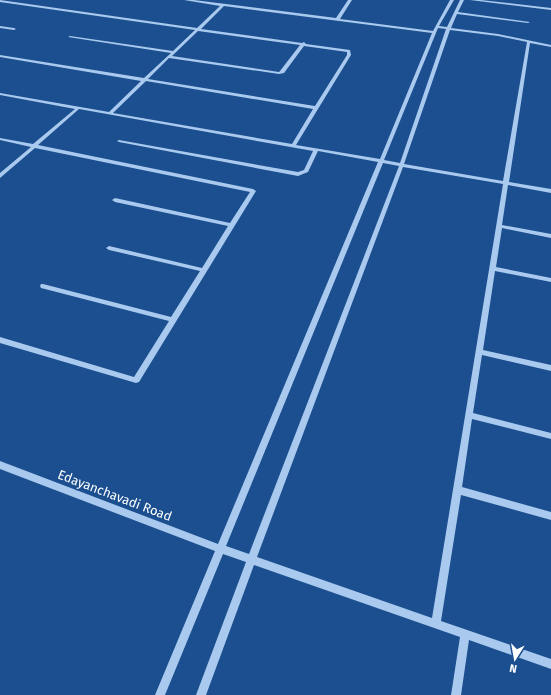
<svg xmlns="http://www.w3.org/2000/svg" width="551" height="695" viewBox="0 0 551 695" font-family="'Fira Sans',sans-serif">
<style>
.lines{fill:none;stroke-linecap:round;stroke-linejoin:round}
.minor{fill:#a9c9ee;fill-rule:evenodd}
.labels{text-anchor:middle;stroke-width:3;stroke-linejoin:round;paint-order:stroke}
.near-street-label{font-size:13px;fill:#fff;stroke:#1b4f8f}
</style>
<rect width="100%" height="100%" fill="#1b4f8f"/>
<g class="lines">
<path class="minor" d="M 0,0 L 197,28 L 220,6 L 184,0 L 194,0 L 336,18 L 348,0 L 352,0 L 340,19 L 433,31 L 450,0 L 454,0 L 439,26 L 447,27 L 460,0 L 464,0 L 458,12 L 530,22 L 528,23 L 457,14 L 451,28 L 498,34 L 551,45 L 551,47 L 530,43 L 509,182 L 551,189 L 551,193 L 508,185 L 502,225 L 551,234 L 551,238 L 502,228 L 496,267 L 551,278 L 551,282 L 495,271 L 483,350 L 551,365 L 551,371 L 482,355 L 473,413 L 551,433 L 551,439 L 472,419 L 462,487 L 551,512 L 551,520 L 461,495 L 441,621 L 551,659 L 551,669 L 469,640 L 461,695 L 451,695 L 460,637 L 254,565 L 206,695 L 196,695 L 246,562 L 223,554 L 165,695 L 155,695 L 215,551 L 0,469 L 0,461 L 218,544 L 378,162 L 318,151 L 308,172 L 298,176 L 119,142 L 117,141 L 119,140 L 298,172 L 304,170 L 313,151 L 79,109 L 38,145 L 253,189 L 256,191 L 139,382 L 136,383 L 0,343 L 0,337 L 134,377 L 169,321 L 41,288 L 40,286 L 41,284 L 43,284 L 171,317 L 200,271 L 109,250 L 106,248 L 109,246 L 202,268 L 228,226 L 115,202 L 112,200 L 115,198 L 230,223 L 250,192 L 35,148 L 0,178 L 0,173 L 31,147 L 0,140 L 0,138 L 33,144 L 75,109 L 0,95 L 0,93 L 109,112 L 141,81 L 0,57 L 0,55 L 144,78 L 171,53 L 68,37 L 70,36 L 173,51 L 195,30 L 0,2 ZM 224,6 L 432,33 L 380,159 L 296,145 L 351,55 L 350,50 L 306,44 L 304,42 L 302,43 L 201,29 ZM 438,28 L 446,29 L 400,163 L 384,160 ZM 450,30 L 498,36 L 527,42 L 503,181 L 404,164 ZM 198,31 L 300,45 L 280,71 L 279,72 L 172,56 ZM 304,46 L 347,52 L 347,55 L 315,106 L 148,79 L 169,58 L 279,74 L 284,73 ZM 146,81 L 313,109 L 292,144 L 113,113 ZM 383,163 L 399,166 L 249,554 L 226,546 ZM 403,167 L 503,184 L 432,618 L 257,557 Z
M 470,0 L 481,0 L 551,8 L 551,10 Z
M 0,26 L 14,28 L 16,29 L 14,30 L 0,28 Z"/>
</g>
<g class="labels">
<g class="near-street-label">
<text transform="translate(115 495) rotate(21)" y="5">Edayanchavadi Road</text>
</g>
</g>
<g transform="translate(515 659) rotate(191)" stroke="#1b4f8f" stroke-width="3" paint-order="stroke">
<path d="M0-3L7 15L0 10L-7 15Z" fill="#ffffff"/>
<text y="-6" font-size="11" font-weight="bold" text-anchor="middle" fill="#ffffff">N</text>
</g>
</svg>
